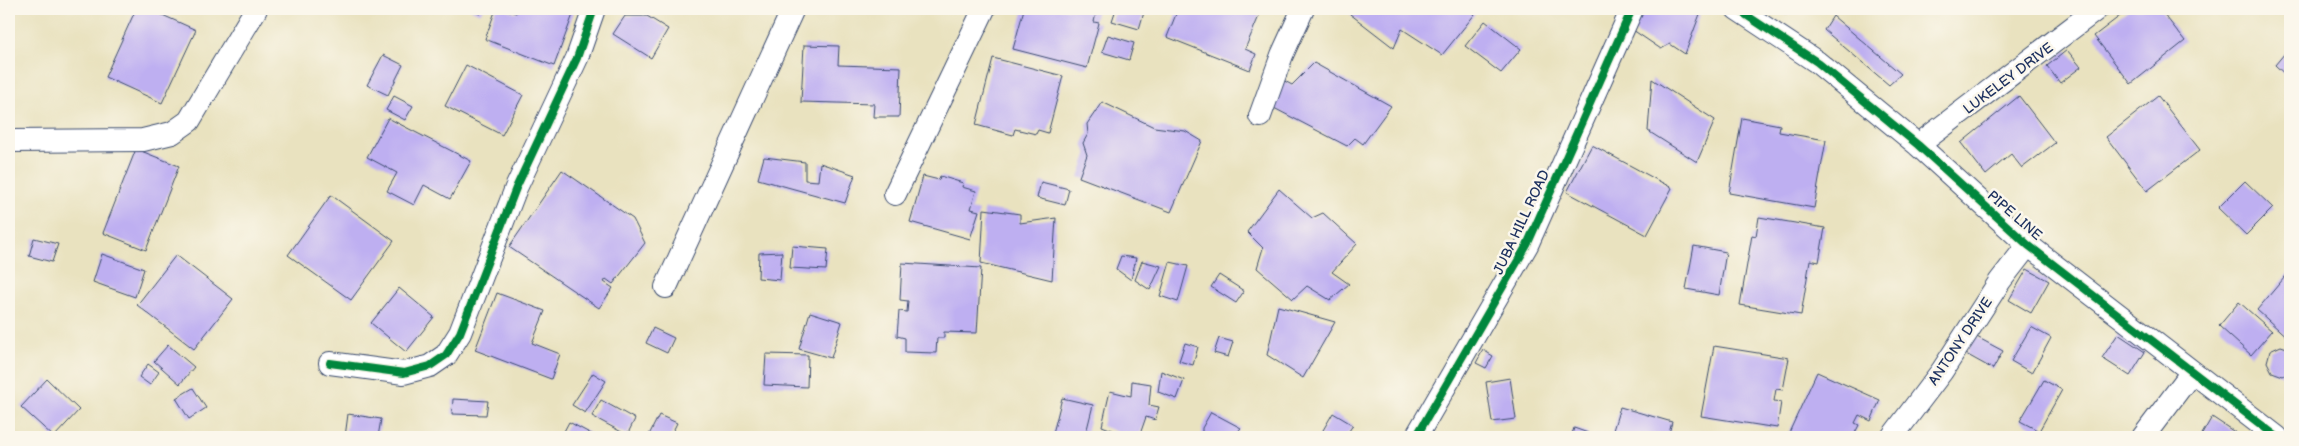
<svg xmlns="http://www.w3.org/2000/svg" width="2299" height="446" viewBox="0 0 2299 446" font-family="'Balsamiq Sans',sans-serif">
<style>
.building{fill:#beaff1}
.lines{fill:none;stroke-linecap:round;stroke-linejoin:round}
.street-casing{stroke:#3a4a6d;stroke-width:24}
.street{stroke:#fff;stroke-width:22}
.cycleway-casing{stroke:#fbf7ec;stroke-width:11}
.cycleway{stroke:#00873e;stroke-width:8}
.labels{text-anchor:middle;stroke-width:5;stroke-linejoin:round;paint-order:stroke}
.street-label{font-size:14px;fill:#1b2f5e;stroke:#fbf7ec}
</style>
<rect width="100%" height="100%" fill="#fbf7ec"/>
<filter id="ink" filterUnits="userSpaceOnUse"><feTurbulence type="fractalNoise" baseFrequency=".02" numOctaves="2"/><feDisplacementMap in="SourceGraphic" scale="10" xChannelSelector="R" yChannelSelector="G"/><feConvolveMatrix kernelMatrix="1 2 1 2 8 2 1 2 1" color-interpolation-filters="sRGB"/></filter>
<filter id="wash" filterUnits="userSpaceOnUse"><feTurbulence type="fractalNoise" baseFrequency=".0096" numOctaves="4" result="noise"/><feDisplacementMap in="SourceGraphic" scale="20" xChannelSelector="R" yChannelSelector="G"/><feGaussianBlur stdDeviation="1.12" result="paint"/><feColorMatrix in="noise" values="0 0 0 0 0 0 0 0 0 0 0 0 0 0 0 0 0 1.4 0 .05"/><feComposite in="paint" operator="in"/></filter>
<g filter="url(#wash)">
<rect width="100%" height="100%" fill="#e9e2bf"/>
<g id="blocks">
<path class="building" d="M 136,9 L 149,9 L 196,30 L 162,103 L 105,77 Z
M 470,9 L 483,9 L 480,14 Z
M 496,9 L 505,9 L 516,13 L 519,9 L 575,9 L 554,66 L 485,39 Z
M 1024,9 L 1097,9 L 1094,22 L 1099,23 L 1087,68 L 1013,49 Z
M 1116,9 L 1145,9 L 1139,29 L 1112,21 Z
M 1178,9 L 1262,9 L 1245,49 L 1256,54 L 1250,70 L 1167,37 Z
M 1354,9 L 1467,9 L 1475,14 L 1442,55 L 1402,29 L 1394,48 L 1350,14 Z
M 1642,9 L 1692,9 L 1700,14 L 1685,54 L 1670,44 L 1661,49 L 1633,30 Z
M 1778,9 L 1791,9 L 1786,15 Z
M 2129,9 L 2160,9 L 2185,41 L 2131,84 L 2094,36 Z
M 625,16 L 647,16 L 668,29 L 651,58 L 613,34 Z
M 1833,16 L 1901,74 L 1889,85 L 1824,30 Z
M 1485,21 L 1521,49 L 1501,73 L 1465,46 Z
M 1108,35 L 1134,43 L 1129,60 L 1102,52 Z
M 804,45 L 839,46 L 838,65 L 901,67 L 899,117 L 873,117 L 874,104 L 801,102 Z
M 2290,47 L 2290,79 L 2275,65 Z
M 2067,50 L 2081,67 L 2060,83 L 2047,66 Z
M 383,55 L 403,65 L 388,95 L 367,85 Z
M 993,58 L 1063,76 L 1048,133 L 1038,130 L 1036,134 L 1015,129 L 1013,135 L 976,125 Z
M 1314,63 L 1391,106 L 1363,144 L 1355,138 L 1347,146 L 1272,107 L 1281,79 L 1292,85 Z
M 466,65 L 523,95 L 502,135 L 445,106 Z
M 1652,79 L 1715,120 L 1697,162 L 1648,131 Z
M 394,96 L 413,106 L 405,120 L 386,110 Z
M 2019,96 L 2055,143 L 2022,168 L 2011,154 L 1986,175 L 1961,143 Z
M 2158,96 L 2200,150 L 2147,191 L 2106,137 Z
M 1102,102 L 1154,127 L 1185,131 L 1202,141 L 1171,212 L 1079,177 L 1087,155 L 1083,143 L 1088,134 L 1087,124 Z
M 388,118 L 471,161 L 450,199 L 424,185 L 414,205 L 387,191 L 397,173 L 367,157 Z
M 1742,118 L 1780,125 L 1779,132 L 1826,140 L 1814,208 L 1729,193 Z
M 1592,145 L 1672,188 L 1647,235 L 1567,192 Z
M 136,149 L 179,166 L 146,250 L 103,233 Z
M 764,157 L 805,162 L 805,180 L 818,181 L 820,163 L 855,175 L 845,203 L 758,179 Z
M 562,170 L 633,219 L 645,243 L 613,284 L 606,279 L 604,282 L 613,288 L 599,308 L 509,247 Z
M 923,176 L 939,180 L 940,176 L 963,183 L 962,187 L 976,191 L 971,209 L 979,211 L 970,239 L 910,222 Z
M 2245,181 L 2273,208 L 2246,235 L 2218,208 Z
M 1041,182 L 1069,189 L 1065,205 L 1037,198 Z
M 1279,189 L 1312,218 L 1323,213 L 1357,244 L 1332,272 L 1349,284 L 1330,300 L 1307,286 L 1293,299 L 1257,268 L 1263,248 L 1247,232 Z
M 331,195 L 394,241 L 351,300 L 288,255 Z
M 984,209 L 1020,214 L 1020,223 L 1056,218 L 1052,280 L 981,263 Z
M 1759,217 L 1825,228 L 1819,262 L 1810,260 L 1801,315 L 1740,305 L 1752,235 L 1756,236 Z
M 34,238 L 58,244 L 52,262 L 29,256 Z
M 792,246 L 828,249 L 826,270 L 790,268 Z
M 1694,246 L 1726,252 L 1719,295 L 1686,289 Z
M 782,252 L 780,280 L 758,278 L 759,253 Z
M 102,254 L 144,269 L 135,297 L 93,282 Z
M 176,255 L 233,299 L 194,349 L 137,305 Z
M 1121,256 L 1136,258 L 1131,280 L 1116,269 Z
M 1142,261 L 1161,266 L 1150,290 L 1135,280 Z
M 1170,262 L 1188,266 L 1178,302 L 1160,296 Z
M 902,263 L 981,268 L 977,333 L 944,332 L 944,338 L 937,338 L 936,353 L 905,352 L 905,338 L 897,336 L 899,311 L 907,312 L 908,301 L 900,300 Z
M 2027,269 L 2049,281 L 2031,313 L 2009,300 Z
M 2290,271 L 2290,340 L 2257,310 Z
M 1219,275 L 1244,291 L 1236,303 L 1211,287 Z
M 399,288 L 434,317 L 406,352 L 371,323 Z
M 497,293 L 545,311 L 532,343 L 560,354 L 551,379 L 475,350 Z
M 2239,302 L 2272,331 L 2251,355 L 2219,326 Z
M 1278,306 L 1335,322 L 1303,378 L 1267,355 Z
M 810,312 L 842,322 L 831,358 L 799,349 Z
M 2031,327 L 2051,338 L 2032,373 L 2011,361 Z
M 653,328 L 674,338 L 667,353 L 646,343 Z
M 2118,334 L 2145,352 L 2130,376 L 2102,358 Z
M 1975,336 L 2003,351 L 1993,369 L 1966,354 Z
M 1219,338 L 1233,342 L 1228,357 L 1214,353 Z
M 1185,343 L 1198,347 L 1193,365 L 1179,361 Z
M 168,345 L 194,367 L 180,384 L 154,361 Z
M 1714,346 L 1789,358 L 1783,390 L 1776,389 L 1774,401 L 1781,402 L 1777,428 L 1701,416 Z
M 2281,346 L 2290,349 L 2290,372 L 2283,376 L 2272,372 L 2267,362 L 2270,351 Z
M 1483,350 L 1493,356 L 1486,368 L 1476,363 Z
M 766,354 L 808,355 L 807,387 L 764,385 Z
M 148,364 L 159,372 L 150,385 L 139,377 Z
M 1161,371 L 1184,380 L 1177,399 L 1158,392 Z
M 1817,372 L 1880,400 L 1871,421 L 1859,415 L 1855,423 L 1859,425 L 1853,437 L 1787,437 Z
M 593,373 L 606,381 L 585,413 L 572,405 Z
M 1510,378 L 1516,419 L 1492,422 L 1486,382 Z
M 47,379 L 79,410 L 54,437 L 21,407 Z
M 2044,380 L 2062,390 L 2039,431 L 2020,421 Z
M 1132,381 L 1151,384 L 1149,405 L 1159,407 L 1155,420 L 1146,417 L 1139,437 L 1130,437 L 1102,426 L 1110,391 L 1131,396 Z
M 193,388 L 206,408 L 189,419 L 176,398 Z
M 1062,398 L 1093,405 L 1085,437 L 1052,437 Z
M 453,399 L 488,401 L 486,415 L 452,414 Z
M 601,400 L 635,419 L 627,435 L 592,416 Z
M 1620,407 L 1672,422 L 1668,437 L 1611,437 Z
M 1211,412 L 1241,428 L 1233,437 L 1202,437 L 1202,428 Z
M 1333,413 L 1353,425 L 1345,437 L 1319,437 Z
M 348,414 L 381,419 L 378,437 L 345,437 Z
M 659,415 L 677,423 L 670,437 L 648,437 Z
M 2212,417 L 2242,437 L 2201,436 Z
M 569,422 L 597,437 L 561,437 Z
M 1574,428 L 1588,433 L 1586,437 L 1571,437 Z
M 1701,431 L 1716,437 L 1698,437 Z"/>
</g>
</g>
<g filter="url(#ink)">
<use href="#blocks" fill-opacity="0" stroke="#3a4a6d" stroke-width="1"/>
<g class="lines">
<g class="street-casing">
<path id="street" d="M 1737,9 L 1817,62 L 1918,145 L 2028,245 L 2277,437
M 1260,116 L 1282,55 L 1303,9
M 9,141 L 143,140 L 172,133 L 189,121 L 256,9
M 1918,145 L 2097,9
M 895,194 L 984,9
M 666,287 L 793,9
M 330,363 L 404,373 L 430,366 L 446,355 L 460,333 L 516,188 L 577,58 L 594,9
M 1416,437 L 1527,245 L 1632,9
M 1892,437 L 1942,371 L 2000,281 L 2028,245
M 2143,437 L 2192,372"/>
</g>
<use href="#street" class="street"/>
<g class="cycleway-casing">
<path id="cycleway" d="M 1737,9 L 1817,62 L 1918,145 L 2028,245 L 2277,437
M 330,363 L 404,373 L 430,366 L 446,355 L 460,333 L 516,188 L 577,58 L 594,9
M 1416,437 L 1527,245 L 1632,9"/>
</g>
<use href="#cycleway" class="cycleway"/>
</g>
</g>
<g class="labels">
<g class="street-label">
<text transform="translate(2008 78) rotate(-37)" y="5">LUKELEY DRIVE</text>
<text transform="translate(2015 215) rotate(41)" y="5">PIPE LINE</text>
<text transform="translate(1521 222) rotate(-65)" y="5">JUBA HILL ROAD</text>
<text transform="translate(1960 341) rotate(-56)" y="5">ANTONY DRIVE</text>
</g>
</g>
<rect width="2299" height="446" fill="none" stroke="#fbf7ec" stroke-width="30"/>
</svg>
